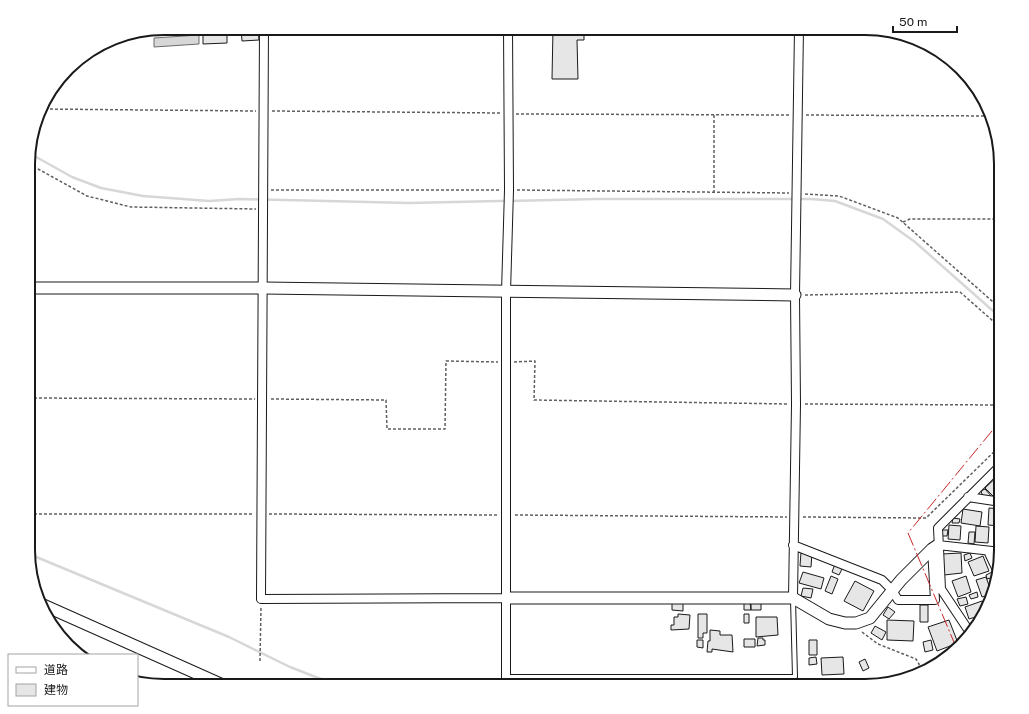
<svg xmlns="http://www.w3.org/2000/svg" width="1029" height="714" viewBox="0 0 1029 714" font-family="'Public Sans','Noto Sans JP',sans-serif">
<style>
.water{fill:#d7d7d7;stroke:#6a6a6a}
.lines{fill:none;stroke-linecap:round;stroke-linejoin:round}
.stream{stroke:#d7d7d7;stroke-width:2.5}
.building{fill:#e6e6e6;stroke:#1a1a1a}
.lane-casing{stroke:#1a1a1a;stroke-width:6}
.street-casing{stroke:#1a1a1a;stroke-width:10}
.secondary-casing{stroke:#1a1a1a;stroke-width:13}
.path{stroke:#5f5f5f;stroke-width:1.5;stroke-dasharray:3 2;stroke-linecap:butt}
.lane{stroke:#fff;stroke-width:4}
.street{stroke:#fff;stroke-width:8}
.secondary{stroke:#fff;stroke-width:11}
.power{stroke:#c62828;stroke-width:1;stroke-dasharray:14 3 2 3;stroke-linecap:butt}
.rim{fill:none;stroke:#1a1a1a;stroke-width:2}
</style>
<rect width="100%" height="100%" fill="#fff"/>
<path class="water" d="M 179,28 L 197,28 L 199,33 L 179,35 Z
M 203,28 L 225,28 L 227,32 L 203,33 Z
M 199,35 L 199,44 L 154,47 L 154,38 Z"/>
<g class="lines">
<path class="stream" d="M 29,153 L 72,177 L 101,188 L 143,196 L 209,201 L 239,199 L 409,203 L 597,199 L 811,199 L 835,201 L 883,219 L 915,242 L 1001,318
M 29,554 L 229,637 L 290,667 L 339,686"/>
</g>
<path class="building" d="M 241,28 L 258,28 L 259,40 L 242,41 Z
M 553,28 L 584,28 L 584,40 L 577,40 L 578,79 L 552,79 Z
M 227,34 L 227,43 L 203,44 L 203,35 Z
M 1000,474 L 1001,490 L 994,497 L 985,488 Z
M 985,489 L 992,497 L 983,497 L 981,491 Z
M 989,508 L 1001,509 L 1001,526 L 988,525 Z
M 963,509 L 982,512 L 980,526 L 961,523 Z
M 953,518 L 960,519 L 959,523 L 952,523 Z
M 949,525 L 961,526 L 960,540 L 948,539 Z
M 976,526 L 989,527 L 988,543 L 975,542 Z
M 942,530 L 948,530 L 947,536 L 942,536 Z
M 969,532 L 975,532 L 974,544 L 968,543 Z
M 997,533 L 1001,534 L 1001,545 L 995,545 Z
M 801,552 L 812,553 L 811,567 L 800,566 Z
M 961,553 L 962,573 L 944,575 L 942,554 Z
M 970,553 L 972,558 L 965,561 L 964,555 Z
M 983,556 L 989,571 L 974,576 L 968,562 Z
M 835,564 L 843,567 L 839,575 L 832,572 Z
M 803,572 L 824,578 L 821,589 L 799,583 Z
M 992,572 L 994,577 L 987,579 L 986,575 Z
M 831,576 L 838,579 L 832,594 L 825,591 Z
M 966,576 L 971,592 L 958,597 L 952,581 Z
M 986,577 L 992,594 L 982,597 L 976,580 Z
M 855,581 L 874,591 L 863,611 L 844,601 Z
M 803,588 L 813,589 L 811,598 L 801,596 Z
M 977,592 L 978,597 L 971,599 L 969,595 Z
M 966,597 L 968,604 L 960,606 L 957,599 Z
M 982,601 L 985,610 L 982,615 L 969,619 L 965,607 Z
M 672,602 L 683,603 L 683,611 L 672,610 Z
M 744,602 L 750,602 L 751,610 L 744,610 Z
M 761,602 L 761,610 L 751,610 L 751,603 Z
M 920,605 L 928,605 L 928,622 L 920,622 Z
M 888,607 L 895,612 L 889,619 L 883,615 Z
M 678,614 L 690,615 L 689,629 L 671,630 L 671,625 L 674,625 L 674,617 L 678,617 Z
M 698,614 L 707,614 L 707,633 L 703,633 L 703,638 L 698,638 Z
M 744,614 L 749,614 L 749,623 L 744,623 Z
M 756,617 L 777,617 L 778,635 L 756,637 Z
M 887,620 L 914,621 L 913,641 L 887,640 Z
M 949,620 L 958,643 L 937,651 L 928,627 Z
M 979,620 L 975,629 L 974,629 L 972,623 Z
M 875,626 L 886,632 L 882,640 L 871,633 Z
M 710,630 L 720,631 L 720,635 L 732,635 L 733,652 L 712,649 L 712,652 L 707,652 L 708,641 L 710,641 Z
M 758,638 L 763,638 L 763,640 L 765,640 L 765,645 L 757,646 Z
M 744,639 L 755,639 L 755,647 L 744,647 Z
M 697,640 L 703,640 L 703,648 L 697,647 Z
M 809,640 L 817,640 L 817,655 L 809,655 Z
M 931,640 L 933,650 L 925,652 L 923,642 Z
M 816,657 L 817,664 L 809,665 L 809,658 Z
M 843,657 L 844,674 L 822,675 L 821,658 Z
M 865,659 L 869,668 L 863,671 L 859,662 Z"/>
<g class="lines">
<g class="lane-casing">
<path id="lane" d="M 507,677 L 795,677 L 793,599"/>
</g>
<g class="street-casing">
<path id="street" d="M 264,28 L 261,599 L 507,598
M 968,497 L 1001,502
M 793,545 L 882,580 L 892,590 L 898,600 L 935,600 L 932,549
M 938,545 L 1001,552
M 988,551 L 998,572
M 793,598 L 796,404 L 795,295 L 799,28
M 971,634 L 941,589 L 938,528 L 1001,465
M 506,686 L 506,292 L 509,190 L 508,28"/>
</g>
<g class="secondary-casing">
<path id="secondary" d="M 29,288 L 263,288 L 795,295
M 507,598 L 793,598 L 829,619 L 845,623 L 856,623 L 870,618 L 901,580 L 932,549 L 938,545
M 41,604 L 225,686"/>
</g>
<path class="path" d="M 40,109 L 256,111
M 272,111 L 500,113
M 516,114 L 790,115
M 714,115 L 714,192
M 806,115 L 990,116
M 29,164 L 87,196 L 131,207 L 256,209
M 271,190 L 501,190
M 517,190 L 789,193
M 805,194 L 839,196 L 898,218 L 1001,309
M 903,222 L 910,219 L 1001,219
M 805,295 L 960,292 L 1001,328
M 514,362 L 535,361 L 534,400 L 789,404
M 29,398 L 255,399
M 271,399 L 386,400 L 387,429 L 445,429 L 446,361 L 498,362
M 805,404 L 1001,405
M 29,514 L 253,514
M 269,514 L 499,515
M 515,515 L 787,517
M 803,517 L 926,518 L 1001,445
M 862,632 L 878,644 L 916,659 L 919,664 L 920,673
M 260,661 L 261,607"/>
<use href="#lane" class="lane"/>
<use href="#street" class="street"/>
<use href="#secondary" class="secondary"/>
<path class="power" d="M 956,647 L 908,533 L 1001,420"/>
</g>
<path d="M0 0H1029V714H0ZM164 35H865A129 129 0 0 1 994 164V550A129 129 0 0 1 865 679H164A129 129 0 0 1 35 550V164A129 129 0 0 1 164 35Z" fill="#fff" fill-rule="evenodd"/>
<path class="rim" d="M164 35H865A129 129 0 0 1 994 164V550A129 129 0 0 1 865 679H164A129 129 0 0 1 35 550V164A129 129 0 0 1 164 35Z"/>
<rect x="8" y="654" width="130" height="52" fill="#ffffff" stroke="#a3a3a3"/>
<rect x="16" y="667" width="20" height="6" fill="#ffffff" stroke="#a3a3a3"/>
<text x="44" y="674" font-size="12" fill="#1a1a1a">道路</text>
<rect x="16" y="684" width="20" height="12" fill="#e6e6e6" stroke="#a3a3a3"/>
<text x="44" y="694" font-size="12" fill="#1a1a1a">建物</text>
<path d="M893 26v6h64v-6" fill="none" stroke="#1a1a1a" stroke-width="2"/>
<text x="899" y="26" font-size="12" fill="#1a1a1a" stroke="#ffffff" stroke-width="3" paint-order="stroke">50 m</text>
</svg>
